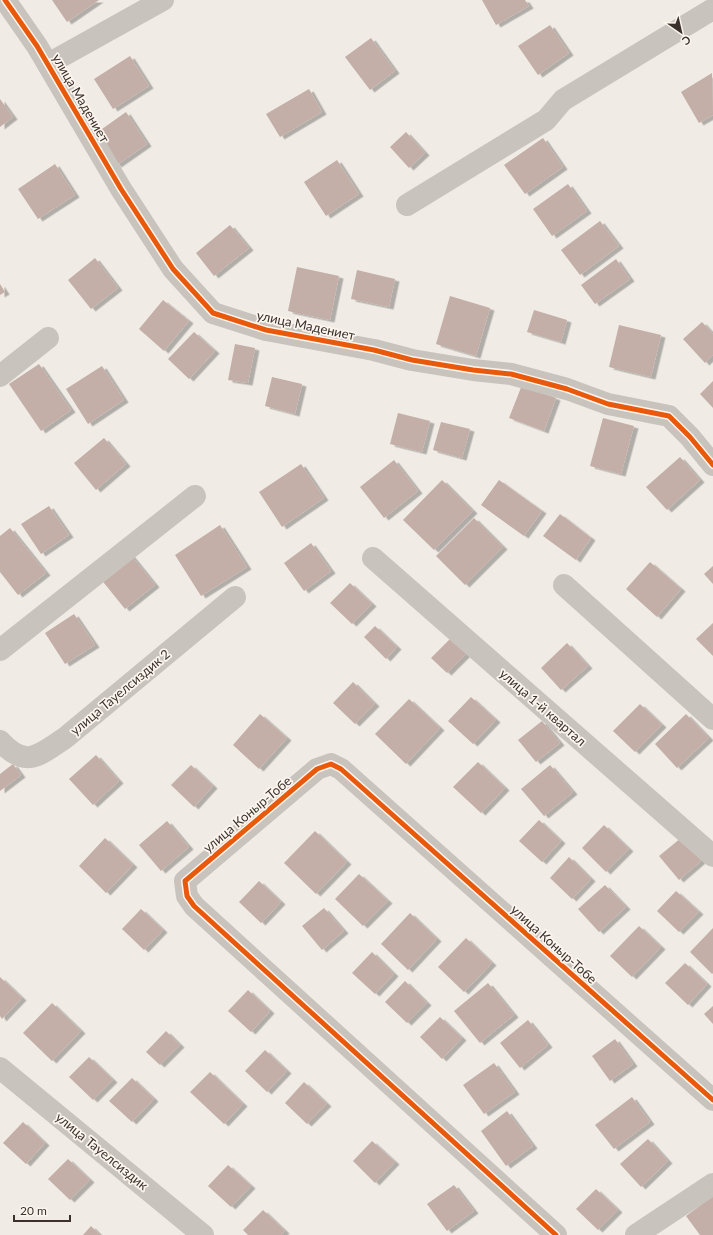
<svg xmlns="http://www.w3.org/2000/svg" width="713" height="1235" viewBox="0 0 713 1235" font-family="Lato,sans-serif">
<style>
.building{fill:#c3afa7;filter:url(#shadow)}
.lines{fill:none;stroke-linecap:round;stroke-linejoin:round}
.minor{stroke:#c9c3be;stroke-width:22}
.cycleway-casing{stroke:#fbf5ee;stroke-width:8}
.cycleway{stroke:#e8590c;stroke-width:5}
.labels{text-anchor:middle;stroke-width:3.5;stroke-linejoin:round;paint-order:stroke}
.street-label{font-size:13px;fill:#3b302b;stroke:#fbf5ee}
</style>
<defs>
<filter id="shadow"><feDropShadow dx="4.5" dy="2.5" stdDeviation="0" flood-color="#0004"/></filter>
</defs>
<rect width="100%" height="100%" fill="#f0ebe5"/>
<path class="building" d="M 52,0 L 99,0 L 67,22 Z
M 482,0 L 525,0 L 529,6 L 496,25 Z
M 550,25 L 569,53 L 538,75 L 518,46 Z
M 371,38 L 395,71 L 370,90 L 345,57 Z
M 130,56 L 149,86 L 113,109 L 94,79 Z
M 712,73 L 713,115 L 699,123 L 681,92 Z
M 309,89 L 322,112 L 280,137 L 266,114 Z
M 0,99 L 13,117 L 0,127 Z
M 126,112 L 147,144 L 117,165 L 95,134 Z
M 406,132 L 425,153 L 409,168 L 390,147 Z
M 543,138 L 563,167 L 525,194 L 504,165 Z
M 337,160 L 359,194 L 326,216 L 304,182 Z
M 55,164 L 75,195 L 38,219 L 18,189 Z
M 568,184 L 587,211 L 552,236 L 533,209 Z
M 600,221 L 619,246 L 580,275 L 561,250 Z
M 230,225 L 249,248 L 214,276 L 196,253 Z
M 95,258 L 118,288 L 91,309 L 68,280 Z
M 616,259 L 630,279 L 595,304 L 581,285 Z
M 297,267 L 339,276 L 330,320 L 288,311 Z
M 357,270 L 395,279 L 389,307 L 351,299 Z
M 0,284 L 5,292 L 0,295 Z
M 450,296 L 490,308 L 476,356 L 436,344 Z
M 163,300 L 189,321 L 164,351 L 139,329 Z
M 534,310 L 567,320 L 561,342 L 527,332 Z
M 702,322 L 713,334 L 713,355 L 705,363 L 683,339 Z
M 619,325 L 661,335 L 651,377 L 609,367 Z
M 194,332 L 215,351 L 189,379 L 168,359 Z
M 235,344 L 255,348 L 248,383 L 228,380 Z
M 39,364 L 71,410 L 41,431 L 9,384 Z
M 102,366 L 124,400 L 88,424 L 66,389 Z
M 272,377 L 302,384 L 295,414 L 265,406 Z
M 713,381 L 713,408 L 700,394 Z
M 522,385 L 556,398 L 544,431 L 509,418 Z
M 398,413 L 430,421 L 422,452 L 390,444 Z
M 603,418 L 634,426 L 621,474 L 590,466 Z
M 441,422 L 470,429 L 462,458 L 433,450 Z
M 104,438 L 126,464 L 96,490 L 74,463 Z
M 680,457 L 700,480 L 667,510 L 646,487 Z
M 394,460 L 418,491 L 384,518 L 360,487 Z
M 301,464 L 324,498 L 282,527 L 259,492 Z
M 442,480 L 473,511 L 434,550 L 403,520 Z
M 499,480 L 542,511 L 524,536 L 481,505 Z
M 49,506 L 69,535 L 41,554 L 21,524 Z
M 560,514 L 591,538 L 576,560 L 543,536 Z
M 474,518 L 503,547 L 465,585 L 436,556 Z
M 220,525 L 247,567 L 201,596 L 175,555 Z
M 10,528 L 46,573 L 18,595 L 0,572 L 0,536 Z
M 311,543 L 331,571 L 304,591 L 284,563 Z
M 130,554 L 155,585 L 125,609 L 100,578 Z
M 650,562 L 681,589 L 657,617 L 626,589 Z
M 713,566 L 713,584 L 704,574 Z
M 350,583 L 372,604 L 352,624 L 330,603 Z
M 74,614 L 95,645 L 65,664 L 45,633 Z
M 713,623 L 713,656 L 696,639 Z
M 375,626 L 397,647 L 386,659 L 364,637 Z
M 451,638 L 467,653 L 447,673 L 431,658 Z
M 567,643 L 588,666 L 561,690 L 541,668 Z
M 353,682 L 375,704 L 355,724 L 333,703 Z
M 471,697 L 496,720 L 473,744 L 448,721 Z
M 409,699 L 440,728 L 406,764 L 375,734 Z
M 640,704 L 662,725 L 635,752 L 613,731 Z
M 260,714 L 287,738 L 259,769 L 233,745 Z
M 686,714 L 709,738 L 677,768 L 655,744 Z
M 542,721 L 560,743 L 536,762 L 518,740 Z
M 96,755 L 119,781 L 93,805 L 69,779 Z
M 478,762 L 505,788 L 481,813 L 453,787 Z
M 13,764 L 21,775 L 0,791 L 0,774 Z
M 191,765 L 213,786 L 194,807 L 171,785 Z
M 550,765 L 573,792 L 544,816 L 521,789 Z
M 539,820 L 561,841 L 542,862 L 519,841 Z
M 167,821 L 189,847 L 161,871 L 139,845 Z
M 604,825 L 629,849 L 606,872 L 582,848 Z
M 315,831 L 347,862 L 316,894 L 284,863 Z
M 105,838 L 133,865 L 106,893 L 79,866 Z
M 681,838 L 701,861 L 679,880 L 659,856 Z
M 569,857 L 591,879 L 572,899 L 550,878 Z
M 359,874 L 388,901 L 363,926 L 335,899 Z
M 259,881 L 281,902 L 261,923 L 239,902 Z
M 605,885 L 626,907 L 599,932 L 578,909 Z
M 676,891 L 699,912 L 679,932 L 657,911 Z
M 324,908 L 344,931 L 322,950 L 302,926 Z
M 141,909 L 163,930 L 144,950 L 122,929 Z
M 410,913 L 437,939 L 408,970 L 381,944 Z
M 639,926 L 661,947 L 632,977 L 610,956 Z
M 713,928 L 713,973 L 712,974 L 690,952 Z
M 466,938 L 492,963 L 464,992 L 438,967 Z
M 372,952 L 394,974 L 375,994 L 352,973 Z
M 685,963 L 707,984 L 688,1005 L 665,983 Z
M 0,977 L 22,998 L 2,1019 L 0,1016 Z
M 405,981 L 427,1003 L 407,1023 L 385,1002 Z
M 488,983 L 514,1015 L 480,1043 L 454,1011 Z
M 248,990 L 270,1011 L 251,1032 L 228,1011 Z
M 52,1003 L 81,1031 L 52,1061 L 23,1033 Z
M 713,1006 L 713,1024 L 704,1014 Z
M 440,1017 L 462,1038 L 442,1059 L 420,1037 Z
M 528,1020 L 548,1045 L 520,1068 L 500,1043 Z
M 166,1031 L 180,1045 L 160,1065 L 146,1052 Z
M 615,1039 L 633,1064 L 610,1081 L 592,1056 Z
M 265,1050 L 287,1071 L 267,1092 L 245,1071 Z
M 89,1057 L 113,1080 L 93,1100 L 69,1077 Z
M 494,1063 L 515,1092 L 484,1114 L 463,1085 Z
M 210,1072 L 243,1104 L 224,1124 L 190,1092 Z
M 132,1078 L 154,1099 L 132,1122 L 109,1101 Z
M 304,1082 L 327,1104 L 307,1124 L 285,1103 Z
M 632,1097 L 650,1122 L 614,1149 L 595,1125 Z
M 507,1111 L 533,1146 L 506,1166 L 481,1131 Z
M 23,1122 L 45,1143 L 26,1164 L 3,1143 Z
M 648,1139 L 668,1161 L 641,1187 L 620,1164 Z
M 372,1141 L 395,1162 L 375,1183 L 353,1161 Z
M 68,1159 L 90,1180 L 70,1200 L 48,1179 Z
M 228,1165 L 251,1186 L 231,1207 L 208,1186 Z
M 454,1185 L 474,1211 L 447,1231 L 427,1204 Z
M 596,1189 L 618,1210 L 598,1230 L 576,1209 Z
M 713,1196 L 713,1235 L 700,1235 L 686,1216 Z
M 263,1210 L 285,1231 L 281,1235 L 248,1235 L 243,1230 Z
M 91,1226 L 100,1235 L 83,1235 Z"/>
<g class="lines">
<path class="minor" d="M 5,0 L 37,46 L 121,189 L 173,269 L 213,313 L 266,330 L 374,350 L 412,360 L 473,370 L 511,374 L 567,389 L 608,404 L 669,416 L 690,437 L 713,465
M 48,64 L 163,0
M 407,205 L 546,120 L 563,100 L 713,9
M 0,376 L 48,338
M 373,558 L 713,856
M 564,585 L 713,719
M 0,650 L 195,496
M 0,741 C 26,769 38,756 65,738 L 235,597
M 0,1068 L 203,1235
M 556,1235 L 194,906 L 187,896 L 185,881 L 317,769 L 331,764 L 341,769 L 713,1100
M 636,1235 L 713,1184"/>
<g class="cycleway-casing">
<path id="cycleway" d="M 5,0 L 37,46 L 121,189 L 173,269 L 213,313 L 266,330 L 374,350 L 412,360 L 473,370 L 511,374 L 567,389 L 608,404 L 669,416 L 690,437 L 713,465
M 556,1235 L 194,906 L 187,896 L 185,881 L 317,769 L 331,764 L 341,769 L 713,1100"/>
</g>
<use href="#cycleway" class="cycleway"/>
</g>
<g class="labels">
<g class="street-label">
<text transform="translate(81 98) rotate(60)" y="5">улица Мадениет</text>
<text transform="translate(306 325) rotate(12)" y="5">улица Мадениет</text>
<text transform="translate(120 692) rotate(-40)" y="5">улица Тауелсиздик 2</text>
<text transform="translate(543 707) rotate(41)" y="5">улица 1-й квартал</text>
<text transform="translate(247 814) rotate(-40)" y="5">улица Коныр-Тобе</text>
<text transform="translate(554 944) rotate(42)" y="5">улица Коныр-Тобе</text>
<text transform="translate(102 1151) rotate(39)" y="5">улица Тауелсиздик</text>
</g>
</g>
<g transform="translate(681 32) rotate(146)" stroke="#fbf5ee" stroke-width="3" paint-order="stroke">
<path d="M0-3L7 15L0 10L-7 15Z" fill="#3b302b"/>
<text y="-6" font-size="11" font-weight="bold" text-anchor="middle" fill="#3b302b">С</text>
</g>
<path d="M14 1215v6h56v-6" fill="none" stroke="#3b302b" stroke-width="2"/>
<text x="20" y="1215" font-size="12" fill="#3b302b" stroke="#fbf5ee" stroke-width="3" paint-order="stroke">20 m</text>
</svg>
